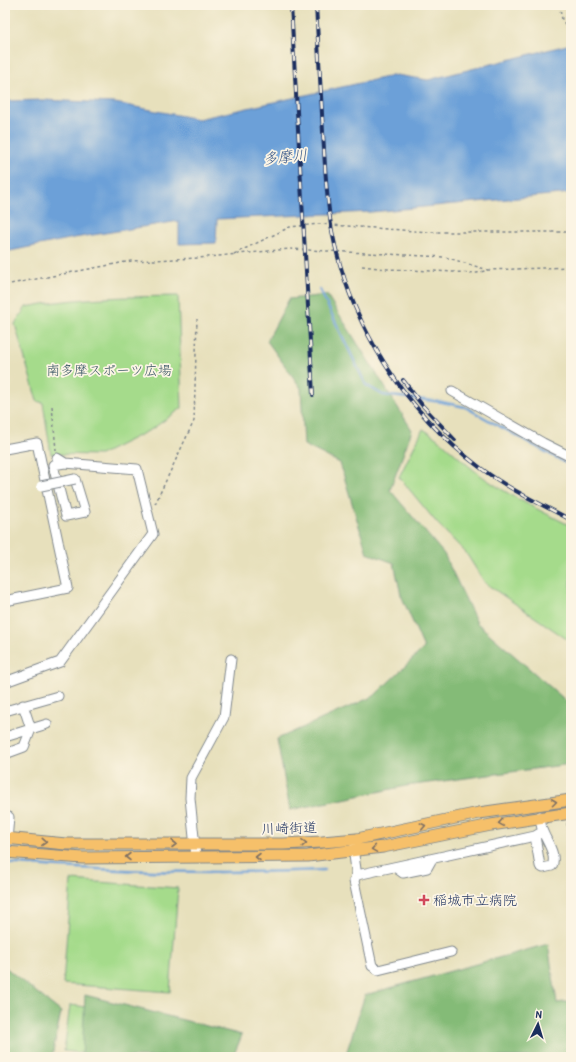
<svg xmlns="http://www.w3.org/2000/svg" width="576" height="1062" viewBox="0 0 576 1062" font-family="'Patrick Hand','Klee One',sans-serif">
<style>
.green{fill:#a5db8b;stroke:#608574}
.forest{fill:#84bb77;stroke:#50756a}
.water{fill:#6ca0d8;stroke:#44689b}
.lines{fill:none;stroke-linecap:round;stroke-linejoin:round}
.stream{stroke:#6ca0d8;stroke-width:2.5}
.minor-casing{stroke:#81888d;stroke-width:11}
.major-casing{stroke:#81888d;stroke-width:13}
.path{stroke:#81888d;stroke-width:1.5;stroke-dasharray:3 3;stroke-linecap:butt}
.minor{stroke:#fff;stroke-width:9}
.major{stroke:#f6c06b;stroke-width:11}
.rail-casing{stroke:#1b2f5e;stroke-width:4}
.rail{stroke:#fcf5e5;stroke-width:2.5;stroke-dasharray:8;stroke-linecap:butt}
.minor-bridge-casing{stroke:#81888d;stroke-width:11;stroke-linecap:butt}
.minor-bridge{stroke:#fff;stroke-width:9}
.oneway{stroke:#7e7064}
.poi-dot{fill:#d1495b;stroke:#fcf5e5;stroke-width:1.5}
.labels{text-anchor:middle;stroke-width:3.5;stroke-linejoin:round;paint-order:stroke}
.park-label{font-size:14px;fill:#3e5a69;stroke:#fcf5e5}
.street-label{font-size:14px;fill:#1b2f5e;stroke:#fcf5e5}
.poi-label{font-size:14px;fill:#1b2f5e;stroke:#fcf5e5;text-anchor:start}
.water-label{font-size:15px;font-style:italic;fill:#375789;stroke:#fcf5e5}
</style>
<rect width="100%" height="100%" fill="#fcf5e5"/>
<filter id="ink" filterUnits="userSpaceOnUse"><feTurbulence type="fractalNoise" baseFrequency=".025" numOctaves="2"/><feDisplacementMap in="SourceGraphic" scale="8" xChannelSelector="R" yChannelSelector="G"/><feConvolveMatrix kernelMatrix="1 2 1 2 8 2 1 2 1" color-interpolation-filters="sRGB"/></filter>
<filter id="wash" filterUnits="userSpaceOnUse"><feTurbulence type="fractalNoise" baseFrequency=".012" numOctaves="4" result="noise"/><feDisplacementMap in="SourceGraphic" scale="16" xChannelSelector="R" yChannelSelector="G"/><feGaussianBlur stdDeviation="0.9" result="paint"/><feColorMatrix in="noise" values="0 0 0 0 0 0 0 0 0 0 0 0 0 0 0 0 0 1.4 0 .05"/><feComposite in="paint" operator="in"/></filter>
<g filter="url(#wash)">
<rect width="100%" height="100%" fill="#e7e0bc"/>
<path class="green" d="M 178,296 L 182,408 L 152,429 L 100,455 L 51,454 L 43,403 L 37,401 L 15,324 L 26,307 C 76,297 127,297 178,296 Z
M 423,429 C 442,440 457,457 475,471 C 503,493 539,510 571,526 L 571,642 L 485,583 L 466,553 L 437,523 L 399,477 Z
M 71,880 L 178,888 L 170,992 L 63,984 Z
M 70,1005 L 95,1008 L 89,1054 L 64,1051 Z"/>
<path class="forest" d="M 327,295 L 412,430 L 390,490 L 444,554 L 477,623 L 571,705 L 571,764 L 406,786 L 290,810 L 277,739 L 374,696 L 424,648 L 401,595 L 394,563 L 367,553 L 340,463 L 304,445 L 301,388 L 267,341 L 289,299 Z
M 548,944 L 557,1003 L 571,1001 L 571,1057 L 345,1057 L 365,995 Z
M 5,967 L 61,1012 L 52,1057 L 5,1057 Z
M 85,995 L 242,1035 L 233,1057 L 82,1057 Z"/>
<path class="water" d="M 571,44 L 571,193 L 371,212 L 217,219 L 216,243 L 179,244 L 179,221 L 74,238 L 5,252 L 5,101 L 42,100 L 115,103 L 198,119 L 396,75 L 428,80 Z"/>
<g class="lines">
<path class="stream" d="M 320,290 L 366,385 L 383,395 L 442,402 L 465,407 L 571,466
M 5,863 C 111,872 218,874 324,870"/>
</g>
</g>
<g filter="url(#ink)">
<g class="lines">
<g class="minor-casing">
<path id="minor" d="M 452,391 L 543,443 L 571,457
M 5,449 L 37,443 L 68,588 L 5,601
M 65,463 L 53,465 L 66,516 L 85,512 L 75,479
M 5,682 L 60,662 L 153,534 L 137,469 L 65,463 L 57,458
M 5,711 L 58,696
M 5,737 L 47,724
M 5,754 L 24,747 L 31,729 L 23,705
M 535,836 L 540,866 L 543,868 L 552,866 C 557,855 547,842 543,832 C 541,828 541,821 540,816
M 355,846 C 351,858 360,870 354,881 L 372,966 L 378,970 L 451,952
M 6,852 L 9,817
M 196,857 L 190,798 L 191,778 L 224,717 L 231,659
M 396,868 L 403,873 L 427,868 L 432,859
M 357,875 L 535,836 L 542,832"/>
</g>
<g class="major-casing">
<path id="major" d="M 5,838 L 66,844 L 283,844 L 322,842 L 357,839 L 479,813 L 571,800
M 5,852 L 83,858 L 308,856 L 383,847 L 491,825 L 571,813"/>
</g>
<path class="path" d="M 559,5 L 562,19 L 571,35
M 234,254 L 290,227 L 319,224 L 428,232 L 571,232
M 362,266 L 387,269 L 477,273 L 488,270 L 571,267
M 5,285 L 131,261 L 198,258 L 289,249 L 445,257 L 488,270
M 52,406 L 56,450
M 155,504 L 194,421 L 197,319
M 567,823 L 571,851"/>
<use href="#minor" class="minor"/>
<use href="#major" class="major"/>
<g class="rail-casing">
<path id="rail" d="M 291,5 L 313,395
M 316,5 C 318,47 321,90 323,132 C 325,165 326,198 332,231 C 350,325 405,412 482,469 C 510,490 541,504 571,520
M 403,380 L 422,405 L 455,440"/>
</g>
<use href="#rail" class="rail"/>
<g class="minor-bridge-casing">
<path id="minor-bridge" d="M 41,486 L 75,479"/>
</g>
<use href="#minor-bridge" class="minor-bridge"/>
</g>
<defs><path id="oneway-chevron" d="M-2-3.5L2.5 0L-2 3.5" fill="none" stroke-width="1.6" stroke-linecap="round" stroke-linejoin="round"/></defs>
<g class="oneway">
<use href="#oneway-chevron" transform="translate(554 802) rotate(-7)"/>
<use href="#oneway-chevron" transform="translate(501 823) rotate(171)"/>
<use href="#oneway-chevron" transform="translate(423 826) rotate(-12)"/>
<use href="#oneway-chevron" transform="translate(44 842) rotate(4)"/>
<use href="#oneway-chevron" transform="translate(304 843) rotate(-3)"/>
<use href="#oneway-chevron" transform="translate(174 844)"/>
<use href="#oneway-chevron" transform="translate(374 849) rotate(171)"/>
<use href="#oneway-chevron" transform="translate(128 857) rotate(180)"/>
<use href="#oneway-chevron" transform="translate(258 857) rotate(-180)"/>
</g>
</g>
<path class="poi-dot" d="M422 894h4v4h4v4h-4v4h-4v-4h-4v-4h4z"/>
<g class="labels">
<g class="park-label">
<text x="109" y="375">南多摩スポーツ広場</text>
</g>
<g class="street-label">
<text transform="translate(289 828) rotate(-2)" y="5">川崎街道</text>
</g>
<g class="poi-label">
<text x="433" y="905">稲城市立病院</text>
</g>
<g class="water-label">
<text transform="translate(285 157) rotate(-6)" y="5">多摩川</text>
</g>
</g>
<rect width="576" height="1062" fill="none" stroke="#fcf5e5" stroke-width="20"/>
<g transform="translate(538 1024) rotate(5)" stroke="#fcf5e5" stroke-width="3" paint-order="stroke">
<path d="M0-3L7 15L0 10L-7 15Z" fill="#1b2f5e"/>
<text y="-6" font-size="11" font-weight="bold" text-anchor="middle" fill="#1b2f5e">N</text>
</g>
</svg>
